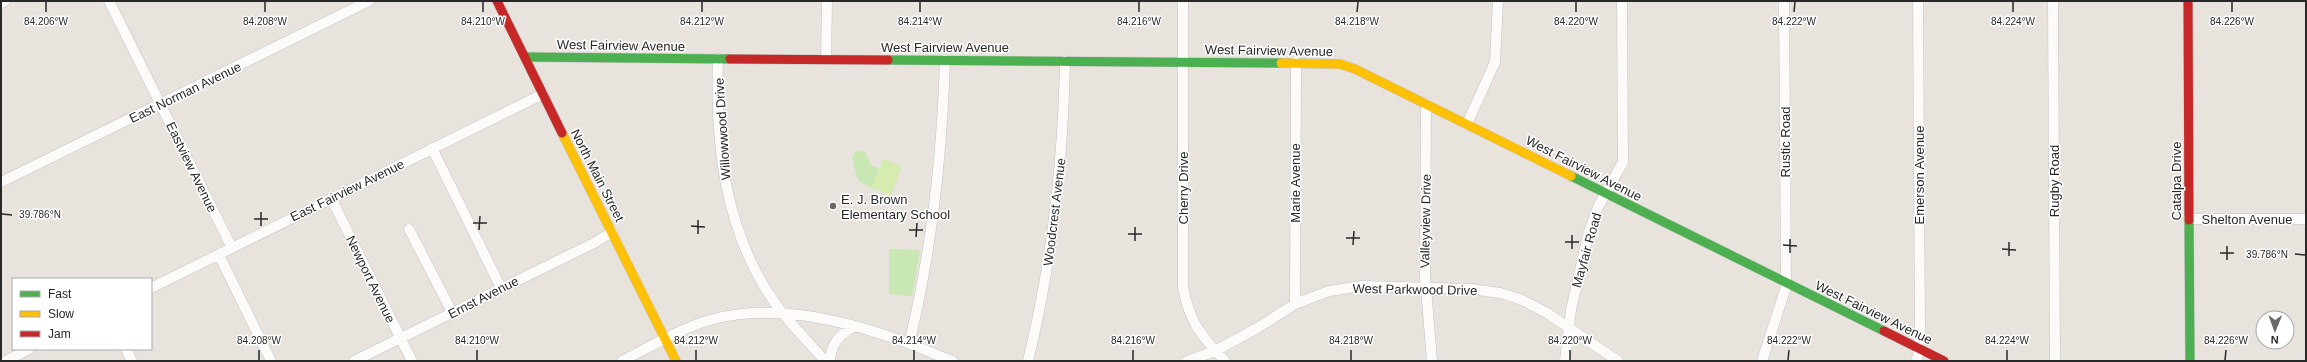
<svg xmlns="http://www.w3.org/2000/svg" width="2307" height="362" viewBox="0 0 2307 362" font-family="Arial,sans-serif">
<style>
.green{fill:#c8e7b2}
.pitch{fill:#d6ecae}
.lines{fill:none;stroke-linecap:round;stroke-linejoin:round}
.street-casing{stroke:#c4c3c3;stroke-width:11}
.fast-casing{stroke:#c4c3c3;stroke-width:10}
.slow-casing{stroke:#c4c3c3;stroke-width:10}
.jam-casing{stroke:#c4c3c3;stroke-width:10}
.street{stroke:#fcfbfa;stroke-width:10}
.fast{stroke:#4caf50;stroke-width:9}
.slow{stroke:#ffc107;stroke-width:9}
.jam{stroke:#c62828;stroke-width:9}
.ticks{fill:none;stroke:#282828;stroke-width:1.5}
.poi-dot{fill:#6b6967;stroke:#fff;stroke-width:1.5}
.labels{text-anchor:middle;stroke-width:3;stroke-linejoin:round;paint-order:stroke}
.street-label{font-size:13px;fill:#282828;stroke:#fff}
.poi-label{font-size:13px;fill:#282828;stroke:#fff;text-anchor:start}
.ticks-label{font-size:10px;text-anchor:middle;fill:#282828;stroke:#fff;stroke-width:3;stroke-linejoin:round;paint-order:stroke}
</style>
<rect width="100%" height="100%" fill="#e8e3dd"/>
<path class="green" d="M 860,151 L 866,153 L 871,165 L 879,169 L 872,188 C 852,180 858,175 852,157 L 855,152 Z
M 889,249 L 920,250 L 912,296 L 889,294 Z"/>
<path class="pitch" d="M 883,159 L 902,166 L 891,195 L 872,188 Z"/>
<g class="lines">
<g class="street-casing">
<path id="street" d="M 109,1 L 232,248
M 1183,1 L 1183,287 C 1189,321 1201,336 1225,361
M 1784,1 L 1786,282
M 2053,1 L 2055,361
M 1,3 L 5,1
M 718,59 C 715,145 725,234 777,306 C 791,325 809,342 825,361
M 826,59 L 827,1
M 1426,104 L 1425,276 L 1432,361
M 1467,124 L 1495,62 L 1498,1
M 432,148 L 501,288
M 1,182 L 369,1
M 331,198 L 412,361
M 2189,219 L 2306,219
M 409,229 L 452,312
M 219,255 L 271,361
M 151,288 L 543,94
M 1295,304 L 1296,62
M 909,344 C 932,250 942,156 945,60
M 1918,348 L 1920,333 L 1918,1
M 126,349 L 132,361
M 6,361 L 29,349
M 354,361 L 594,243 L 612,232
M 622,361 C 650,347 679,329 710,320 C 772,303 840,319 899,340 C 918,346 935,355 953,361
M 830,361 C 831,343 840,334 855,326
M 1028,361 C 1052,263 1063,162 1065,61
M 1187,361 L 1215,351 L 1259,327 L 1295,304 L 1329,291 L 1362,286 L 1471,289 L 1500,293 L 1522,300 L 1547,313 L 1618,361
M 1565,361 L 1571,310 L 1588,235 L 1598,207 L 1623,162 L 1622,1
M 1762,361 L 1787,284
M 1916,361 L 1920,349"/>
</g>
<g class="fast-casing">
<path id="fast" d="M 525,57 L 730,59
M 888,60 L 1281,63
M 1571,176 L 1884,331
M 2189,220 L 2190,361"/>
</g>
<g class="slow-casing">
<path id="slow" d="M 1281,63 L 1340,64 L 1355,69 L 1571,176
M 562,133 L 676,361"/>
</g>
<g class="jam-casing">
<path id="jam" d="M 497,1 L 562,133
M 2188,1 L 2189,220
M 730,59 L 888,60
M 1884,331 L 1944,361"/>
</g>
<use href="#street" class="street"/>
<use href="#fast" class="fast"/>
<use href="#slow" class="slow"/>
<use href="#jam" class="jam"/>
</g>
<path class="ticks" d="M 46,12 L 46,2M 265,12 L 265,2M 483,12 L 483,2M 702,12 L 702,2M 920,12 L 920,2M 1139,12 L 1139,2M 1357,12 L 1358,2M 1576,12 L 1576,2M 1794,12 L 1795,2M 2013,12 L 2013,2M 2232,12 L 2232,2M 2,214 L 12,215M 254,219 L 268,219M 473,223 L 487,223M 261,226 L 261,212M 691,226 L 705,227M 479,230 L 480,216M 909,230 L 923,230M 698,234 L 698,220M 1128,234 L 1142,234M 916,237 L 917,223M 1346,238 L 1360,238M 1135,241 L 1135,227M 1565,242 L 1579,242M 1353,245 L 1354,231M 1783,245 L 1797,246M 1572,249 L 1572,235M 2002,249 L 2016,250M 1790,253 L 1790,239M 2220,253 L 2234,253M 2295,254 L 2305,255M 2009,256 L 2009,242M 2227,260 L 2227,246M 259,360 L 259,350M 477,360 L 477,350M 696,360 L 696,350M 914,360 L 914,350M 1133,360 L 1133,350M 1351,360 L 1351,350M 1570,360 L 1570,350M 1788,360 L 1789,350M 2007,360 L 2007,350M 2225,360 L 2226,350"/>
<circle class="poi-dot" cx="833" cy="206" r="4"/>
<g class="labels">
<g class="street-label">
<text transform="translate(621 45) rotate(1)" y="5">West Fairview Avenue</text>
<text x="945" y="52">West Fairview Avenue</text>
<text transform="translate(1269 50) rotate(1)" y="5">West Fairview Avenue</text>
<text transform="translate(185 92) rotate(-26)" y="5">East Norman Avenue</text>
<text transform="translate(722 129) rotate(-94)" y="5">Willowwood Drive</text>
<text transform="translate(1785 142) rotate(-90)" y="5">Rustic Road</text>
<text transform="translate(192 167) rotate(64)" y="5">Eastview Avenue</text>
<text transform="translate(1584 168) rotate(27)" y="5">West Fairview Avenue</text>
<text transform="translate(598 175) rotate(63)" y="5">North Main Street</text>
<text transform="translate(1919 175) rotate(-90)" y="5">Emerson Avenue</text>
<text transform="translate(2054 181) rotate(-90)" y="5">Rugby Road</text>
<text transform="translate(2176 181) rotate(-90)" y="5">Catalpa Drive</text>
<text transform="translate(1295 183) rotate(-90)" y="5">Marie Avenue</text>
<text transform="translate(1183 188) rotate(-90)" y="5">Cherry Drive</text>
<text transform="translate(347 190) rotate(-26)" y="5">East Fairview Avenue</text>
<text transform="translate(1054 212) rotate(-83)" y="5">Woodcrest Avenue</text>
<text x="2247" y="224">Shelton Avenue</text>
<text transform="translate(1425 221) rotate(-89)" y="5">Valleyview Drive</text>
<text transform="translate(1586 250) rotate(-74)" y="5">Mayfair Road</text>
<text transform="translate(371 279) rotate(64)" y="5">Newport Avenue</text>
<text transform="translate(1415 289) rotate(1)" y="5">West Parkwood Drive</text>
<text transform="translate(483 297) rotate(-27)" y="5">Ernst Avenue</text>
<text transform="translate(1874 312) rotate(26)" y="5">West Fairview Avenue</text>
</g>
<g class="poi-label">
<text x="841" y="204">E. J. Brown<tspan x="841" dy="15">Elementary School</tspan></text>
</g>
</g>
<g class="ticks-label">
<text x="46" y="25">84.206°W</text>
<text x="265" y="25">84.208°W</text>
<text x="483" y="25">84.210°W</text>
<text x="702" y="25">84.212°W</text>
<text x="920" y="25">84.214°W</text>
<text x="1139" y="25">84.216°W</text>
<text x="1357" y="25">84.218°W</text>
<text x="1576" y="25">84.220°W</text>
<text x="1794" y="25">84.222°W</text>
<text x="2013" y="25">84.224°W</text>
<text x="2232" y="25">84.226°W</text>
<text x="40" y="218">39.786°N</text>
<text x="2267" y="258">39.786°N</text>
<text x="259" y="344">84.208°W</text>
<text x="477" y="344">84.210°W</text>
<text x="696" y="344">84.212°W</text>
<text x="914" y="344">84.214°W</text>
<text x="1133" y="344">84.216°W</text>
<text x="1351" y="344">84.218°W</text>
<text x="1570" y="344">84.220°W</text>
<text x="1789" y="344">84.222°W</text>
<text x="2007" y="344">84.224°W</text>
<text x="2226" y="344">84.226°W</text>
</g>
<rect width="2307" height="362" fill="none" stroke="#282828" stroke-width="4"/>
<rect x="12" y="278" width="140" height="72" fill="#ffffff" stroke="#a9a9a9"/>
<rect x="20" y="291" width="20" height="6" fill="#4caf50" stroke="#a9a9a9"/>
<text x="48" y="298" font-size="12" fill="#282828">Fast</text>
<rect x="20" y="311" width="20" height="6" fill="#ffc107" stroke="#a9a9a9"/>
<text x="48" y="318" font-size="12" fill="#282828">Slow</text>
<rect x="20" y="331" width="20" height="6" fill="#c62828" stroke="#a9a9a9"/>
<text x="48" y="338" font-size="12" fill="#282828">Jam</text>
<g transform="translate(2275 330) rotate(181)"><circle r="19" fill="#ffffff" stroke="#a9a9a9"/>
<path d="M0-3L7 15L0 10L-7 15Z" fill="#6b6967"/>
<text y="-6" font-size="11" font-weight="bold" text-anchor="middle" fill="#282828">N</text>
</g>
</svg>
